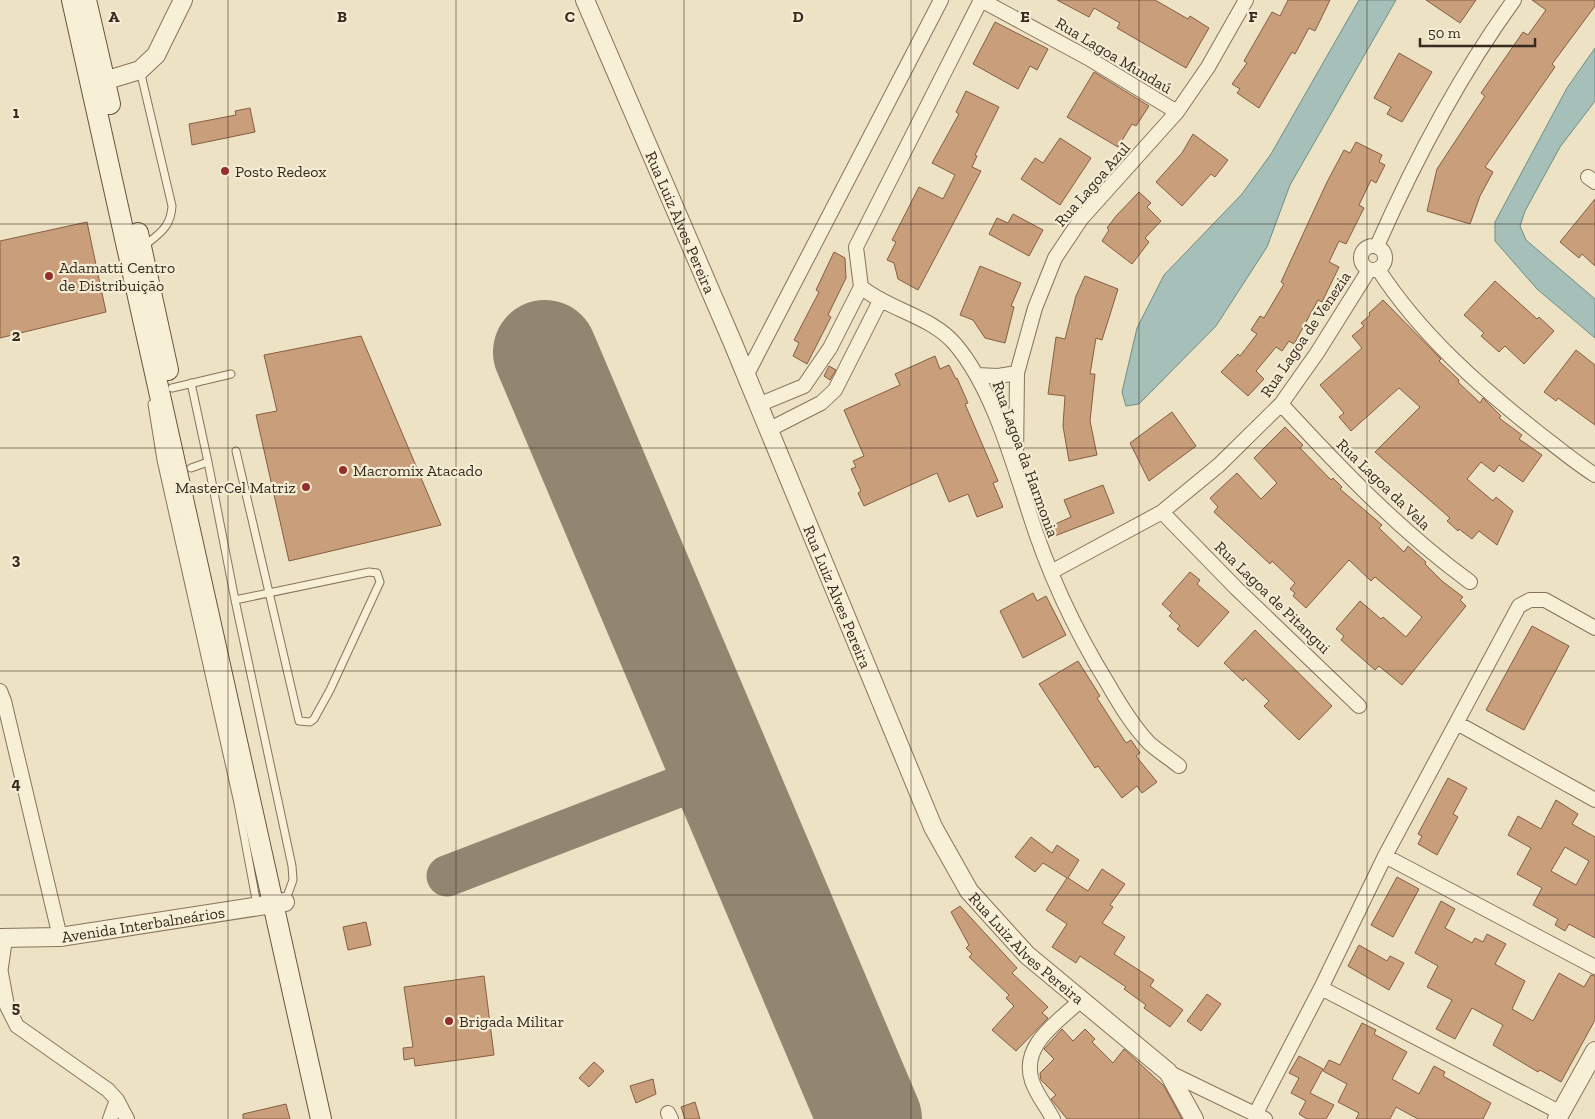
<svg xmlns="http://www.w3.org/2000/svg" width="1595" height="1119" viewBox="0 0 1595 1119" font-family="'Zilla Slab',serif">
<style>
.water{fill:#a6c0b9;stroke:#6d8e86}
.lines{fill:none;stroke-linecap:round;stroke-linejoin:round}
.taxiway{stroke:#928672;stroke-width:41}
.runway{stroke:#928672;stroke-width:104}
.building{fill:#c99e7b;stroke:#855e42;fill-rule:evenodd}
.service-casing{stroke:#87735b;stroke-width:9}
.minor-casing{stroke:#87735b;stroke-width:16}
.tertiary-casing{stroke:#87735b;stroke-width:20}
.secondary-casing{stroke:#68543e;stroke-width:22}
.service{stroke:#f8efd7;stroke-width:7}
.minor{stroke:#f8efd7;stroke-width:14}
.tertiary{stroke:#f8efd7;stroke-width:18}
.secondary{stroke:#f8efd7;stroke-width:20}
.grid{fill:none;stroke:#372b1f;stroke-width:1;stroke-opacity:0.55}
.poi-dot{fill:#942f2d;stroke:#f4ecd3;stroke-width:2}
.labels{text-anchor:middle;stroke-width:4.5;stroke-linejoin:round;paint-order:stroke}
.street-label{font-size:16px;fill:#372b1f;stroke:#f4ecd3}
.poi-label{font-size:16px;fill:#372b1f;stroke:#f4ecd3;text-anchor:start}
.grid-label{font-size:16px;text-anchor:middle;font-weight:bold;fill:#372b1f;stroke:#f4ecd3;stroke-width:4.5;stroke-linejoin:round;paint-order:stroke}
</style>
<rect width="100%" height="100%" fill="#ede2c4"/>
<path class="water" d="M 1359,0 L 1396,0 L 1290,185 L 1267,247 L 1216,326 L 1139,404 L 1126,406 L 1122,392 L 1137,328 L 1164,275 L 1242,194 L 1271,154 Z
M 1595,48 L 1595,101 L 1560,147 L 1525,211 L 1520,226 L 1526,240 L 1595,299 L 1595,338 L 1537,289 L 1495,241 L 1495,222 L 1567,88 Z"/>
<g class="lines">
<path class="taxiway" d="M 447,876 L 722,770"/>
<path class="runway" d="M 545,352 L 870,1119"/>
</g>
<path class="building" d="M 1057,0 L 1155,0 L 1188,19 L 1190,16 L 1209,28 L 1186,68 L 1117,28 L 1120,23 L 1094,8 L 1089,17 Z
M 1288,0 L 1330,0 L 1315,31 L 1309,28 L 1295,54 L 1292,52 L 1259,108 L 1237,93 L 1240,89 L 1232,84 L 1247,63 L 1244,61 L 1272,12 L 1280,16 Z
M 1426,0 L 1476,0 L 1460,23 Z
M 1532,0 L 1595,0 L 1595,6 L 1552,64 L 1555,67 L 1485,167 L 1493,172 L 1480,196 L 1470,224 L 1427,211 L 1437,169 L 1485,96 L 1481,93 L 1523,32 L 1528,35 L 1546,10 Z
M 995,22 L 1048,49 L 1037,70 L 1030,66 L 1018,89 L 973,64 Z
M 1399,53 L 1432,72 L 1402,122 L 1387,114 L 1391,107 L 1374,98 Z
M 1094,72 L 1149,106 L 1136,126 L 1132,124 L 1118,147 L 1067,117 Z
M 966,91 L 999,107 L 975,155 L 977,156 L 972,167 L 981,171 L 918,290 L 898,279 L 894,263 L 887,260 L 896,242 L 892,240 L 919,187 L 943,199 L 955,175 L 932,163 L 959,114 L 956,112 Z
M 250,108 L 255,132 L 192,145 L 189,124 L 236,115 L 235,111 Z
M 1193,134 L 1228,160 L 1215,177 L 1211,174 L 1182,206 L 1156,182 L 1182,153 Z
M 1060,138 L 1091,158 L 1060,205 L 1021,179 L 1035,158 L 1043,163 Z
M 1356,142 L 1382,155 L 1379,162 L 1385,165 L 1376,183 L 1371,180 L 1359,205 L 1364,208 L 1346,244 L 1339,241 L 1329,262 L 1339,267 L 1322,302 L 1318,300 L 1294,344 L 1289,341 L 1282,351 L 1276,347 L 1256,371 L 1264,379 L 1248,396 L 1221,372 L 1238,354 L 1240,356 L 1257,334 L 1251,330 L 1260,316 L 1264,318 L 1284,284 L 1281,282 L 1327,182 L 1344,150 L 1350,153 Z
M 1139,192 L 1151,203 L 1147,207 L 1161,221 L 1145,238 L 1149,242 L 1132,264 L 1102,241 L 1109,230 L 1107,228 L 1116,216 Z
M 1595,199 L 1595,266 L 1582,254 L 1579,258 L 1560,242 Z
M 1013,214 L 1043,230 L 1029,256 L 989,234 L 997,218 L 1008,223 Z
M 87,222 L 106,312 L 0,338 L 0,241 Z
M 834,252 L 845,258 L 846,278 L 828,315 L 831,317 L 807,364 L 793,356 L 799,343 L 794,340 L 819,292 L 816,290 Z
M 980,266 L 1021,283 L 1011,306 L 1014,307 L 1005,343 L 985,338 L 973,320 L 960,315 Z
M 1085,276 L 1118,289 L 1102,340 L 1096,338 L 1090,374 L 1095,374 L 1090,421 L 1097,455 L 1069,461 L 1063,426 L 1065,396 L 1048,394 L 1056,337 L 1065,339 L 1076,296 Z
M 1495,281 L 1537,319 L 1539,317 L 1554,331 L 1524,364 L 1505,346 L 1499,352 L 1481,336 L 1484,333 L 1464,315 Z
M 1383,300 L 1441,359 L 1439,361 L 1459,380 L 1458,382 L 1480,403 L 1483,398 L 1501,416 L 1499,418 L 1522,435 L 1519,439 L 1542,455 L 1523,482 L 1499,465 L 1494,472 L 1481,462 L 1467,479 L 1493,501 L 1496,497 L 1513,511 L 1497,545 L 1479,531 L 1472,539 L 1459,529 L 1458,531 L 1447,521 L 1450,518 L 1375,452 L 1420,407 L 1399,388 L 1351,431 L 1339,417 L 1344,413 L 1320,385 L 1362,348 L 1352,336 L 1364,326 L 1361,323 L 1370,315 L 1369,313 Z
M 361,336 L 441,525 L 289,561 L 256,415 L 277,411 L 264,355 Z
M 1576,350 L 1595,365 L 1595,425 L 1558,398 L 1556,401 L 1544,392 Z
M 935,356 L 940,369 L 949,365 L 956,379 L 957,378 L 968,403 L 965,404 L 998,481 L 993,483 L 1003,507 L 977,517 L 968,494 L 949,502 L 937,473 L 864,506 L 858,493 L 861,491 L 851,469 L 856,467 L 853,461 L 864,456 L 844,410 L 900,385 L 895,374 Z
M 829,366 L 836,370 L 830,380 L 824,376 Z
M 1172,412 L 1196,446 L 1149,481 L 1130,443 Z
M 1285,427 L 1303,445 L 1300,448 L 1331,480 L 1333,478 L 1342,487 L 1340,489 L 1382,525 L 1379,528 L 1404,552 L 1408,546 L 1426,562 L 1425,564 L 1442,581 L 1463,597 L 1460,600 L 1466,606 L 1402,685 L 1379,666 L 1375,670 L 1341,640 L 1344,636 L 1336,629 L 1360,601 L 1381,619 L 1383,617 L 1406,637 L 1422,617 L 1375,577 L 1371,581 L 1349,560 L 1306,608 L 1293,596 L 1295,593 L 1290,589 L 1295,583 L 1272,561 L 1270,564 L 1214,512 L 1218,507 L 1210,498 L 1237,473 L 1261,499 L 1277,483 L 1254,458 Z
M 1103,485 L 1114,513 L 1047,539 L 1044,529 L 1071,517 L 1064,500 Z
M 1190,572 L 1200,580 L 1197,584 L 1229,612 L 1198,647 L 1177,629 L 1180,626 L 1169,616 L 1172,613 L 1162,604 Z
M 1033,593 L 1037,601 L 1046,596 L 1066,635 L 1023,658 L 1000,611 Z
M 1532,626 L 1569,646 L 1524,730 L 1486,710 Z
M 1255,630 L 1332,706 L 1299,740 L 1264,706 L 1269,701 L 1245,678 L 1243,681 L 1224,663 Z
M 1078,661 L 1100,696 L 1097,698 L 1126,743 L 1131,740 L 1140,753 L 1136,756 L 1157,782 L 1142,793 L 1137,786 L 1122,798 L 1098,766 L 1095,768 L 1039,684 Z
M 1448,778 L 1467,788 L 1453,814 L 1458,817 L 1437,855 L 1418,844 L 1422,836 L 1418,834 Z
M 1556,800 L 1578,814 L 1572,824 L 1595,837 L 1595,938 L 1569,924 L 1565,931 L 1555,925 L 1558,919 L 1533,905 L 1542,888 L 1517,874 L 1531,848 L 1508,835 L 1518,816 L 1541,829 ZM 1565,847 L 1589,861 L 1576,885 L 1551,871 Z
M 1031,837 L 1052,853 L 1057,845 L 1079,860 L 1068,878 L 1088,891 L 1102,869 L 1125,884 L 1110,905 L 1113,907 L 1102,923 L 1125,937 L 1114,954 L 1154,980 L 1150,986 L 1183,1010 L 1170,1027 L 1144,1008 L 1146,1005 L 1124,989 L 1126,987 L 1080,956 L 1076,963 L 1052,947 L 1067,924 L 1046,910 L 1067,878 L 1043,863 L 1035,872 L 1015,857 Z
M 1397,877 L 1419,889 L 1393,937 L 1371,925 Z
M 1441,901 L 1455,909 L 1445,928 L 1472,943 L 1475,938 L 1483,942 L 1487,934 L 1506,944 L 1495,964 L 1525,981 L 1512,1009 L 1533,1021 L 1559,973 L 1584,987 L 1591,975 L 1595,976 L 1595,1020 L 1561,1082 L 1540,1070 L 1538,1072 L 1493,1045 L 1503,1025 L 1472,1008 L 1455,1039 L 1436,1029 L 1452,1000 L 1427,987 L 1438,966 L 1415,953 Z
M 960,906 L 1017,968 L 1012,973 L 1048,1007 L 1042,1013 L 1048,1018 L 1016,1051 L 992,1030 L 1014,1006 L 1006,998 L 1009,995 L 969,957 L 972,954 L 966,948 L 969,945 L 951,912 Z
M 366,922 L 371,945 L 348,950 L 343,927 Z
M 1359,945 L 1387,961 L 1390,956 L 1404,963 L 1389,990 L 1348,966 Z
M 484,976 L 494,1055 L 415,1066 L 414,1058 L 404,1060 L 403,1048 L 413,1047 L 404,987 Z
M 1207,994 L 1221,1004 L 1201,1031 L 1187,1021 Z
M 1362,1023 L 1376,1030 L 1374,1034 L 1407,1052 L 1392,1079 L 1419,1094 L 1434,1066 L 1445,1072 L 1443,1076 L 1491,1103 L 1483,1119 L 1418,1119 L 1396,1107 L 1390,1119 L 1356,1119 L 1359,1113 L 1338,1102 L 1347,1084 L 1323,1071 L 1329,1060 L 1340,1065 Z
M 1062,1029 L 1073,1041 L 1085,1029 L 1095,1039 L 1092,1042 L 1113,1063 L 1124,1049 L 1164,1086 L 1182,1119 L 1067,1119 L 1051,1099 L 1056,1095 L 1041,1080 L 1040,1073 L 1054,1059 L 1044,1049 Z
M 1299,1056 L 1323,1069 L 1310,1093 L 1334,1105 L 1326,1119 L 1307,1119 L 1299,1114 L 1306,1101 L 1291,1093 L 1299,1078 L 1289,1073 Z
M 594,1062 L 604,1071 L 589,1087 L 579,1078 Z
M 653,1079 L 656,1094 L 636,1103 L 630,1086 Z
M 695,1102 L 700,1119 L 685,1119 L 681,1107 Z
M 286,1104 L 290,1119 L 243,1119 L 243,1114 Z"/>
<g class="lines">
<g class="service-casing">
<path id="service" d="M 140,70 L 172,206 C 171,227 159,234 144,246
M 172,388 L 231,374
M 152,404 L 161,460 L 238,803 L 257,905
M 208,462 L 235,600 L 369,572 L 377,573 L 380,582 L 330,690 L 314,719 L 310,722 L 299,721 L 236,451
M 191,468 L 208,462 L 191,383
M 235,600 L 292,866 L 293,880 L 285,902"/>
</g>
<g class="minor-casing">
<path id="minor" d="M 981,0 L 856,247 L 861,287 C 889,310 931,316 955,344 C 991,386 1011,456 1028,509 C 1047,570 1074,629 1108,684 C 1120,705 1132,725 1149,743 C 1158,751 1169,758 1179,766
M 981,0 L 1088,58 L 1177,112
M 1588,177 L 1595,182
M1361 258a12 12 0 1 1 24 0a12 12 0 1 1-24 0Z
M 1377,246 C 1415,160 1459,76 1514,0
M 1378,269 C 1420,334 1480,387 1540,434 C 1558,448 1576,463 1595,475
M 977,375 L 998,376 L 1017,373
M 746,376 L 941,0
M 1281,404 C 1340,468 1399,530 1470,582
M 758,405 L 804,386 L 830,348 L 861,287
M 768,430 L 821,403 L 835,390 L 880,301
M 1016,461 L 1017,373 L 1035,308 L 1055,258 L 1081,219 L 1177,112 L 1208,67 L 1246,0
M 1162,512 L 1236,588 L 1359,706
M 1051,572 L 1162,512 L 1219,465 L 1281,404 L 1317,353 L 1369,270
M 0,691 L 4,701 L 60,937
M 1457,723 L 1595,800
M 1385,856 L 1595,967
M 1,973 L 7,1006 L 17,1026 L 108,1090 L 117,1100 L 127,1119
M 0,974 L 5,939
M 1321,988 L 1561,1113
M 1168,1072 L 1265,1119
M 668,1113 L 671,1119
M 1256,1113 L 1321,988 L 1385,856 L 1519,606 L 1530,600 L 1545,600 L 1595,628
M 110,1119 L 117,1100
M 1053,1119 C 1047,1107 1036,1094 1032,1081 C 1020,1045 1058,1022 1081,1000"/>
</g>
<g class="tertiary-casing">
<g id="tertiary">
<path id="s1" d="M 585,0 L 732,341 L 933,827 L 969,891 L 1027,955 L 1168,1072 L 1194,1119"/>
<path d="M 91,85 L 140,70 L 156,55 L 183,0"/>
<path id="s2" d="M 0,938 L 60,937 L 285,902"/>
<path d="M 1557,1119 L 1595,1051"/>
</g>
</g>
<g class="secondary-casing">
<path id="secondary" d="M 72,0 L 321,1119
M 86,0 L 110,104
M 138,233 L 168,370"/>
</g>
<use href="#service" class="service"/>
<use href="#minor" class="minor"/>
<use href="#tertiary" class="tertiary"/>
<use href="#secondary" class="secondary"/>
</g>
<path class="grid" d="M 228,0 L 228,1119M 456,0 L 456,1119M 684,0 L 684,1119M 911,0 L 911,1119M 1139,0 L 1139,1119M 1367,0 L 1367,1119M 0,224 L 1595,224M 0,448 L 1595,448M 0,671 L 1595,671M 0,895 L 1595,895"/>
<g class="poi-dot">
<circle cx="225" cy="171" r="5"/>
<circle cx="49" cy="276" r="5"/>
<circle cx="343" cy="470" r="5"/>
<circle cx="306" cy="487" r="5"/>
<circle cx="449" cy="1021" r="5"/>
</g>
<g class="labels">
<g class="street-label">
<text transform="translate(1114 55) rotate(31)" y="6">Rua Lagoa Mundaú</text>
<text transform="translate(1092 184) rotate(-49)" y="6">Rua Lagoa Azul</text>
<text dy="6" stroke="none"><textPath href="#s1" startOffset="242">Rua Luiz Alves Pereira</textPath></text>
<text transform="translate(1305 334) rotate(-56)" y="6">Rua Lagoa de Venezia</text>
<text transform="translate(1026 459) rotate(70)" y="6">Rua Lagoa da Harmonia</text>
<text transform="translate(1384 484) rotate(44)" y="6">Rua Lagoa da Vela</text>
<text dy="6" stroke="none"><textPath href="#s1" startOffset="648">Rua Luiz Alves Pereira</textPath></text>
<text transform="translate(1273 597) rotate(44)" y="6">Rua Lagoa de Pitangui</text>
<text dy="6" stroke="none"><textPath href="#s2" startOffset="144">Avenida Interbalneários</textPath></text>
<text dy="6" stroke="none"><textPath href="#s1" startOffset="1052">Rua Luiz Alves Pereira</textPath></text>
</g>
<g class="poi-label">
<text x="235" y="177">Posto Redeox</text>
<text x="59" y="273">Adamatti Centro<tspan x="59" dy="18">de Distribuição</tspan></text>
<text x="353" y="476">Macromix Atacado</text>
<text x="296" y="493" text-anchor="end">MasterCel Matriz</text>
<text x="459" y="1027">Brigada Militar</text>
</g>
</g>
<g class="grid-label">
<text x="114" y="22">A</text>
<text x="342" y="22">B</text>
<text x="570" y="22">C</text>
<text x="798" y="22">D</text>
<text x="1025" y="22">E</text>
<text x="1253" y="22">F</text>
<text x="16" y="118">1</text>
<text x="16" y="341">2</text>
<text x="16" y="565">3</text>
<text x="16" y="789">4</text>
<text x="16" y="1013">5</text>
</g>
<path d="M1420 38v8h115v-8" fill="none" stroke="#372b1f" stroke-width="2.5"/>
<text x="1428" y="38" font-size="15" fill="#372b1f" stroke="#f4ecd3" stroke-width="4" paint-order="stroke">50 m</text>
</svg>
